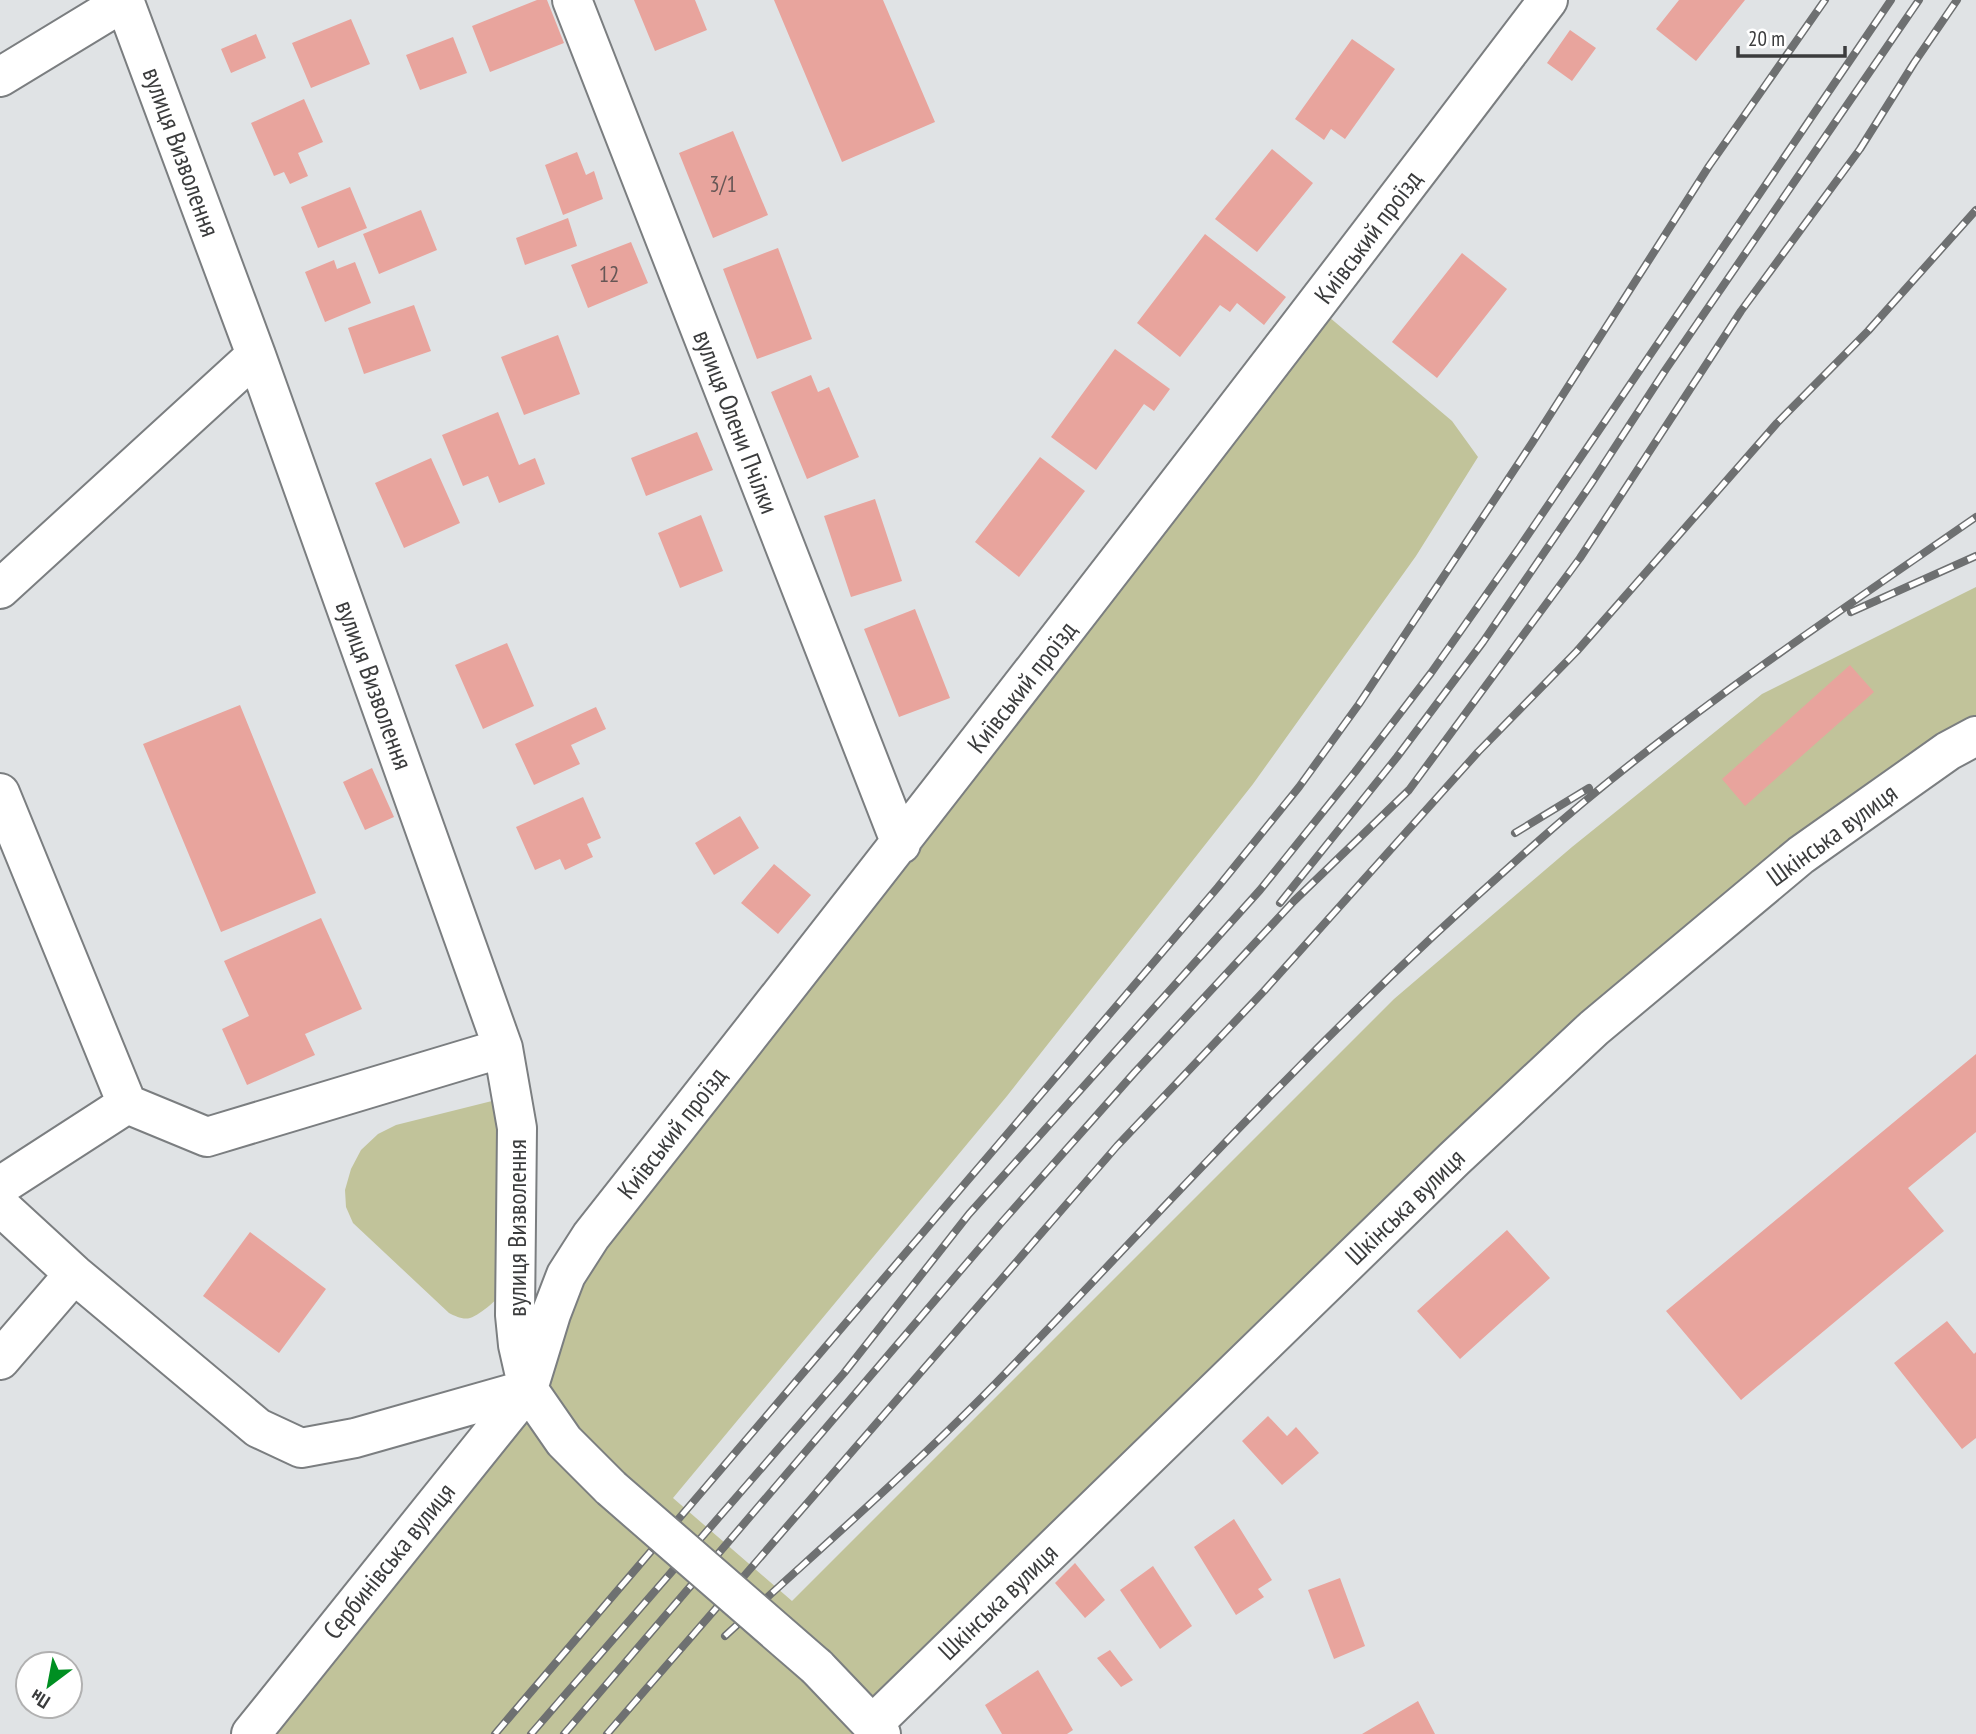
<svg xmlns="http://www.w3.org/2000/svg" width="1976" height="1734" viewBox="0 0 1976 1734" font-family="'PT Sans Narrow',sans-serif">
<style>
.green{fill:#c1c39a}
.building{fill:#e8a49d}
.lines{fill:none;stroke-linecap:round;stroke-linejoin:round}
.minor-casing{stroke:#7b7e80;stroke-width:42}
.minor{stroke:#fff;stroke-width:38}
.rail-casing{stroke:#6e7071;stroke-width:8}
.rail{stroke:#fff;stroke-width:5;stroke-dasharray:16;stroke-linecap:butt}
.minor-bridge-casing{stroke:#7b7e80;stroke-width:42;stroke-linecap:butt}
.minor-bridge{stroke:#fff;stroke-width:38}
.labels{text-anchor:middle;stroke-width:6;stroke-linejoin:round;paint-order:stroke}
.number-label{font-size:23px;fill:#665655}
.street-label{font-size:26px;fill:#3b3c3d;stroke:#fff}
</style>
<rect width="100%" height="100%" fill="#e0e3e5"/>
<path class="green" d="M 1316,306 L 1452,421 L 1478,457 L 1416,556 L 1253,784 L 1007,1096 L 673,1498 L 792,1601 L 1394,999 L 1572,847 L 1762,694 L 1976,587 L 1976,736 L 1801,855 L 865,1734 L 251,1734 L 528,1389 L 551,1314 Z
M 512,1096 L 514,1283 C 504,1292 483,1314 470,1318 C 463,1320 455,1316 449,1313 L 353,1223 L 346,1207 L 345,1190 L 351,1169 L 361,1150 L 378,1134 L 396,1125 Z"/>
<path class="building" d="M 537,0 L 547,0 L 564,43 L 490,72 L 472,26 Z
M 634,0 L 695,0 L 707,30 L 655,51 Z
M 774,0 L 883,0 L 935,122 L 842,162 Z
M 1679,0 L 1745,0 L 1696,61 L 1656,29 Z
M 351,19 L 370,64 L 311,88 L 292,43 Z
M 1570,30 L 1596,48 L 1572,81 L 1547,63 Z
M 256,34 L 266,58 L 231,73 L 221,49 Z
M 453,37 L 467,73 L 420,90 L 406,55 Z
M 1352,39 L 1395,69 L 1345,139 L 1331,129 L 1324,140 L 1295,119 Z
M 304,99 L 323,142 L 298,153 L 308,176 L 290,184 L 284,172 L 274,176 L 251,123 Z
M 733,131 L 768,215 L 713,238 L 679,153 Z
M 1272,149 L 1313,183 L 1257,252 L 1215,219 Z
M 577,152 L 586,175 L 594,171 L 603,199 L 563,215 L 545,165 Z
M 350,187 L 367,228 L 318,248 L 301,207 Z
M 421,210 L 437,250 L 379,274 L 363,234 Z
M 568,218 L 577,246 L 525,265 L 516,238 Z
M 1205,234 L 1286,297 L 1264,325 L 1237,303 L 1230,312 L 1220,305 L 1180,357 L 1137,323 Z
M 631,242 L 648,283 L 588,308 L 571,265 Z
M 778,248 L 812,339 L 757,359 L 723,269 Z
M 1462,253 L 1507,289 L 1437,378 L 1392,342 Z
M 334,260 L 337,269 L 355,262 L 371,303 L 325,322 L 305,272 Z
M 414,305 L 431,351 L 364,374 L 348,328 Z
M 558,335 L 580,394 L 524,415 L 501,357 Z
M 1115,349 L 1170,389 L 1154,411 L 1144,404 L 1096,470 L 1051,437 Z
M 811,375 L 818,392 L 829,387 L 859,457 L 807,479 L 771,392 Z
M 498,412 L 519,465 L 535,458 L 545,484 L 499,503 L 488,476 L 463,486 L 442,435 Z
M 697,432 L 713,470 L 646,496 L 631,458 Z
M 1040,457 L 1085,491 L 1019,577 L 975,542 Z
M 431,458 L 460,523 L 404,548 L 375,483 Z
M 875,499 L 902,581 L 851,597 L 824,516 Z
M 701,515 L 723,571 L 680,588 L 658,533 Z
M 915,609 L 950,698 L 899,717 L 864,629 Z
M 507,643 L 534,706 L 483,729 L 455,665 Z
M 1850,665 L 1874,692 L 1745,806 L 1722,779 Z
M 240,705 L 316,893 L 221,932 L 143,744 Z
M 596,707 L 606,729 L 571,745 L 580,764 L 534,785 L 515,744 Z
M 372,768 L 394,817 L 365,830 L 343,782 Z
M 583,797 L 601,838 L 587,844 L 593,857 L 565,870 L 560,859 L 535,870 L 516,827 Z
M 740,816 L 759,848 L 714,875 L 695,843 Z
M 774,864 L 811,895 L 778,934 L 741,903 Z
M 321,918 L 362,1009 L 305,1034 L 315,1055 L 247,1085 L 222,1029 L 249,1016 L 224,961 Z
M 1976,1054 L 1976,1132 L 1908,1188 L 1944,1231 L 1741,1400 L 1666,1311 Z
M 1507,1230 L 1550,1278 L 1460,1359 L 1417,1311 Z
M 250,1232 L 326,1289 L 279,1353 L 203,1296 Z
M 1947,1321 L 1974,1354 L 1976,1352 L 1976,1438 L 1962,1449 L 1894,1363 Z
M 1268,1416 L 1287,1436 L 1296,1427 L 1319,1453 L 1282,1485 L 1242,1441 Z
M 1234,1519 L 1272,1580 L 1258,1589 L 1264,1597 L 1236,1615 L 1194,1547 Z
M 1075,1563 L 1105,1600 L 1085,1618 L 1055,1583 Z
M 1153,1566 L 1192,1626 L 1160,1649 L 1120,1590 Z
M 1340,1578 L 1365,1646 L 1334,1659 L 1308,1590 Z
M 1110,1650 L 1133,1680 L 1121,1687 L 1097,1658 Z
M 1038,1670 L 1073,1730 L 1067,1734 L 1002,1734 L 985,1705 Z
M 1418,1701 L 1435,1734 L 1362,1734 Z"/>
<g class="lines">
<g class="minor-casing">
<path id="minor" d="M 124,0 L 256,355 L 503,1048 L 517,1128 L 515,1315 L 518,1345 L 528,1389 L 564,1441 L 611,1488
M 572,0 L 901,844
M 0,77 L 125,1
M 0,589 L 256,355
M 0,793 L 127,1104 L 207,1137 L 503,1048
M 0,1186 L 127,1104
M 0,1206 L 74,1274 L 258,1428 L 301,1448 L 355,1438 L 528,1389
M 0,1360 L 74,1274
M 817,1667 L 881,1734
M 872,1725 L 1454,1159 L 1594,1028 L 1801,855 L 1948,751 L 1976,736
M 251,1734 L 528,1389 L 551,1314 L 566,1275 L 591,1236 C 914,827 1233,415 1548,0"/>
</g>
<use href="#minor" class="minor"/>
<g class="rail-casing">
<path id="rail" d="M 1851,612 L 1976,556
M 1515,833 L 1589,788
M 1280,903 L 1397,757 L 1483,642 L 1591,484 L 1666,369 L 1919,0
M 725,1636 C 816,1552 910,1471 997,1382 C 1095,1281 1190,1177 1289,1077 C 1368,996 1450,919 1535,844 C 1672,722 1826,621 1976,517
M 495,1734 L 1218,887 L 1299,787 L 1359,704 L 1532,443 L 1709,166 L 1825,0
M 531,1734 L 844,1373 L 969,1214 L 1260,890 L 1355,772 L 1431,673 L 1519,548 L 1891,0
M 564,1734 L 1002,1222 L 1135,1072 L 1294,901 L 1409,790 L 1580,558 L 1741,311 L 1860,149 L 1914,63 L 1957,0
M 607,1734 L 1117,1146 L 1264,991 L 1478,752 L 1577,651 L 1777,423 L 1868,331 L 1976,210"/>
</g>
<use href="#rail" class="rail"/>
<g class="minor-bridge-casing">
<path id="minor-bridge" d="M 611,1488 L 817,1667"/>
</g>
<use href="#minor-bridge" class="minor-bridge"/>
</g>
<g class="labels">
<g class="number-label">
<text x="723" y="192">3/1</text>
<text x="609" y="282">12</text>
</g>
<g class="street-label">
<text transform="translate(181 152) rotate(70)" y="9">вулиця Визволення</text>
<text transform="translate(1368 237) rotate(-53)" y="9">Київський проїзд</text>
<text transform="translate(736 422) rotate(69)" y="9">вулиця Олени Пчілки</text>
<text transform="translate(374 685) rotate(70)" y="9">вулиця Визволення</text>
<text transform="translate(1022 687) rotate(-52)" y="9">Київський проїзд</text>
<text transform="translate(1832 835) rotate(-36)" y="9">Шкінська вулиця</text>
<text transform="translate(672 1133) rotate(-52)" y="9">Київський проїзд</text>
<text transform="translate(1405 1207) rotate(-44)" y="9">Шкінська вулиця</text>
<text transform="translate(517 1228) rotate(-90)" y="9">вулиця Визволення</text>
<text transform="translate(389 1561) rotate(-51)" y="9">Сербинівська вулиця</text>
<text transform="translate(998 1602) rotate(-44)" y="9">Шкінська вулиця</text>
</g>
</g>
<g transform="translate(49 1685) rotate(212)"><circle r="33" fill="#ffffff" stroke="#b1b1b1" stroke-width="2"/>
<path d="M0-5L12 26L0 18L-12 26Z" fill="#008f22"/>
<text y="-10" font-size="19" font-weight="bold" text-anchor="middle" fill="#3b3c3d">Пн</text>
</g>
<path d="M1738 46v10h107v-10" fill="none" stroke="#3b3c3d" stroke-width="3.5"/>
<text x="1748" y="46" font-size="21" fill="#3b3c3d" stroke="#ffffff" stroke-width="5" paint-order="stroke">20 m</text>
</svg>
